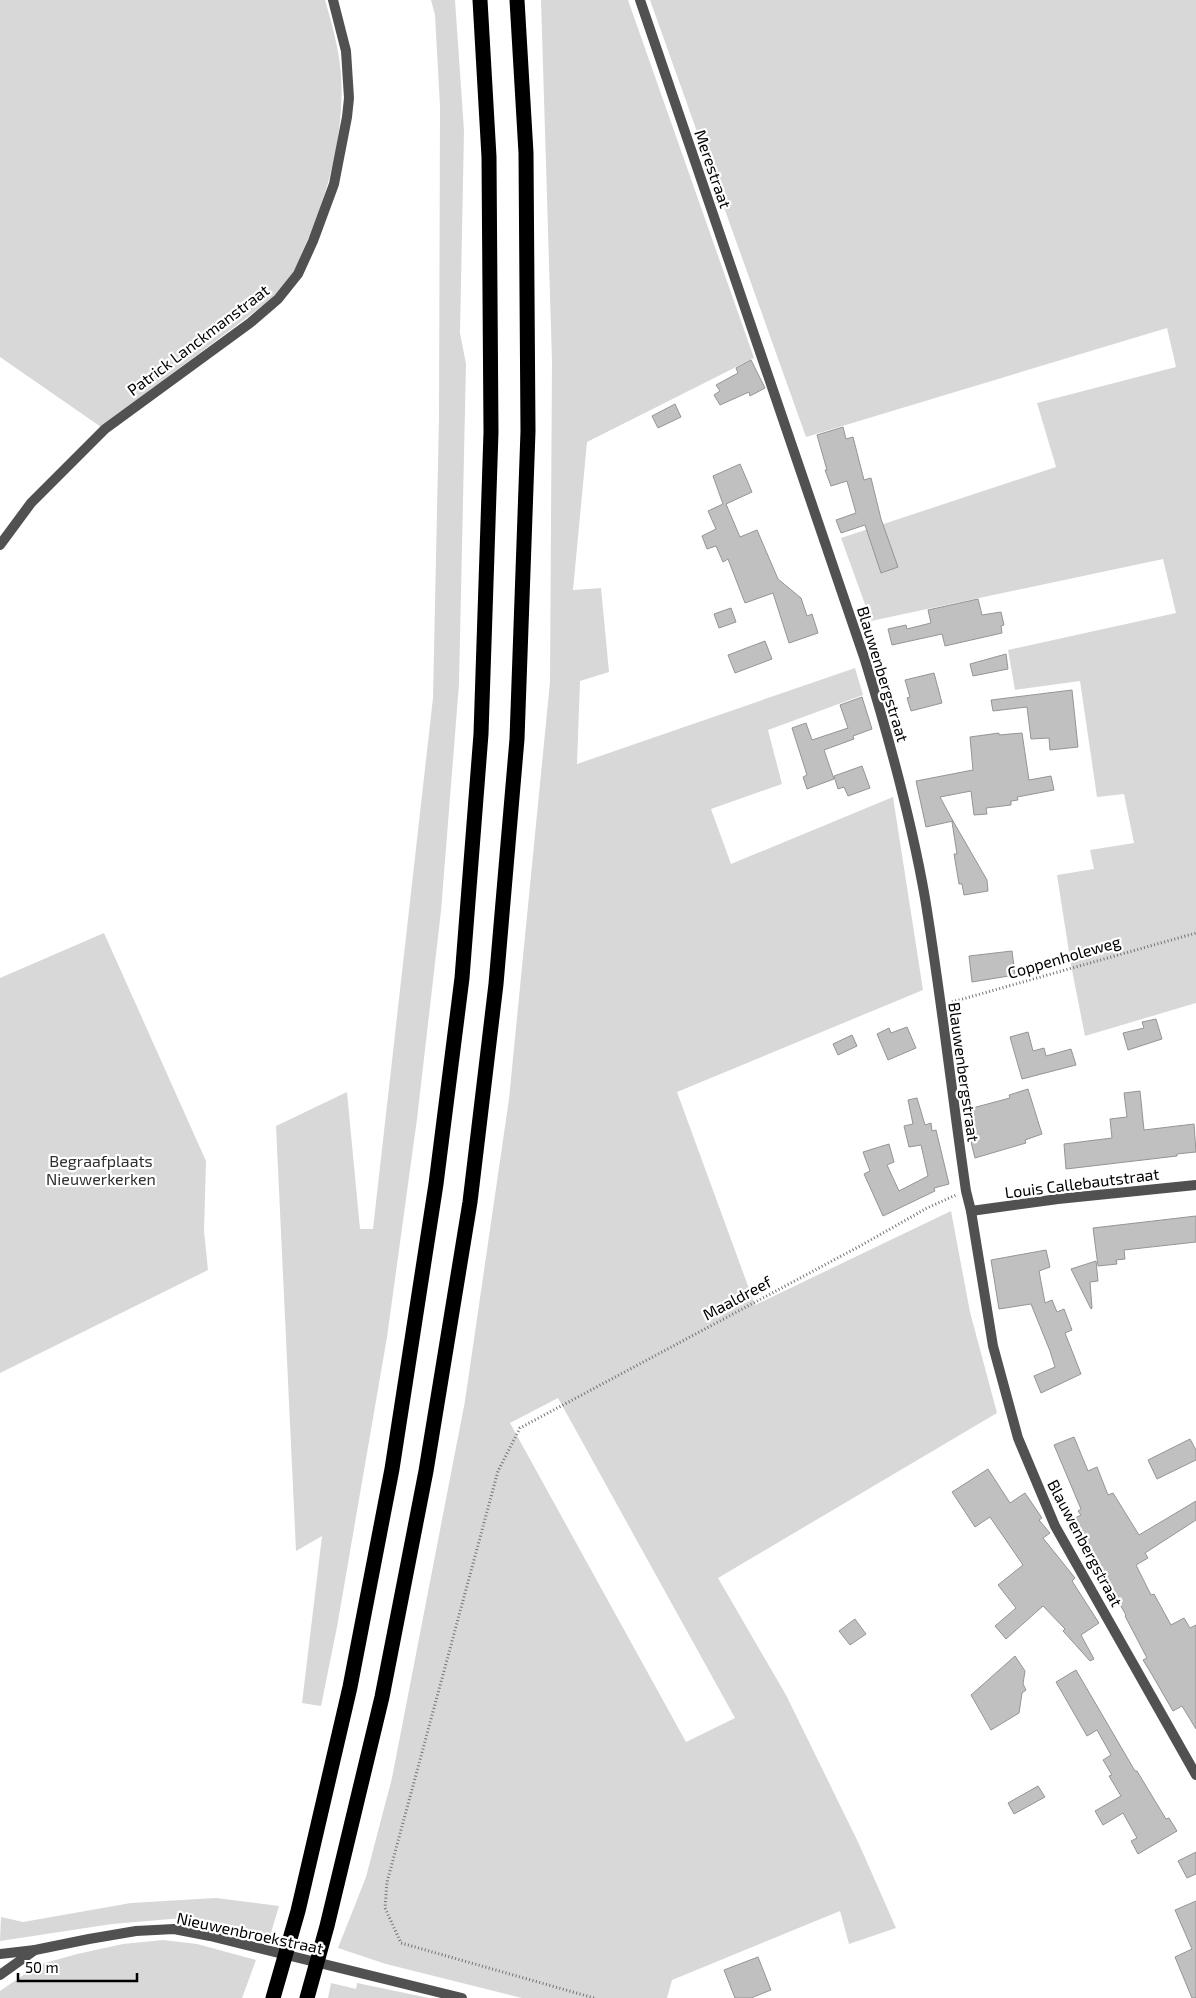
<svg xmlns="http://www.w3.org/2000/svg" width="1196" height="1998" viewBox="0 0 1196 1998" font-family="'Exo 2',sans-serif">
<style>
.green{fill:#d8d8d8;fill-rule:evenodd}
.building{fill:#c0c0c0;stroke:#959595}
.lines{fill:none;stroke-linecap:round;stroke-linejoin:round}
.path{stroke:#737373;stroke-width:3;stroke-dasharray:1 2.5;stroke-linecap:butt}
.minor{stroke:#515151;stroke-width:10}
.tertiary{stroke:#515151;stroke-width:10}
.motorway{stroke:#000;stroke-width:15}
.labels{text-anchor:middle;stroke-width:4.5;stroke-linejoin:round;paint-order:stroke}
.street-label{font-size:16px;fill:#000;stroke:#fff}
.park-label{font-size:16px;fill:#2f2f2f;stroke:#fff}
</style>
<rect width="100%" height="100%" fill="#fff"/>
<path class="green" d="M 0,0 L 325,0 C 332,24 339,49 341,74 C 345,133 328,195 304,248 C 299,259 295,272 288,282 C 282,288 275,295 269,301 L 101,427 L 0,357 Z
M 431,0 L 455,0 L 464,131 L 460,333 L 466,364 L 459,684 L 441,911 L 417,1119 L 387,1337 L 337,1627 L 321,1706 L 302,1703 L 322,1536 L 296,1551 L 276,1126 L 347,1092 L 360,1229 L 373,1229 L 433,698 L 439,418 L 440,106 L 435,15 Z
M 541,0 L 628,0 L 754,358 L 587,442 L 573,590 L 601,588 L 609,672 L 580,681 L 577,764 L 855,668 L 863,695 L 768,730 L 782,784 L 711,809 L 731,864 L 893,797 L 923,990 L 677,1092 L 755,1305 L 951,1211 L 970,1312 L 997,1413 L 718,1578 L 786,1695 L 859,1844 L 896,1928 L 849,1944 L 840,1911 L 672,1980 L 667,1998 L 522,1998 L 386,1964 L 338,1948 L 366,1877 L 392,1778 L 465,1401 L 509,1099 L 550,682 L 552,361 ZM 558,1398 L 735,1718 L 686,1742 L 510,1423 Z
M 650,0 L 1196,0 L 1196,1003 L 1085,1036 L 1071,965 L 1057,875 L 1094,869 L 1090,850 L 1134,843 L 1124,794 L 1097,797 L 1080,681 L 1015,690 L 1008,650 L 1176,613 L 1163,559 L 871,621 L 841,538 L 1056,467 L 1037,403 L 1176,367 L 1167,328 L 806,437 Z
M 104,933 L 206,1161 L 204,1231 L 208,1270 L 0,1373 L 0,978 Z
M 216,1898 L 279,1906 L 270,1936 L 223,1923 L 183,1918 L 112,1924 L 0,1941 L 1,1917 L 23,1922 L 131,1903 Z
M 163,1940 L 197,1944 L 256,1960 L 242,1998 L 0,1998 L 0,1991 L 38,1965 L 77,1954 L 123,1944 Z
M 331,1983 L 356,1989 L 357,1983 L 429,1998 L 328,1998 Z"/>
<path class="building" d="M 751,360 L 765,388 L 750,396 L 749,392 L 720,405 L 714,395 L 720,391 L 716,385 L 738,373 L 736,368 Z
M 675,404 L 681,417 L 658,428 L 652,416 Z
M 843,427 L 846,439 L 853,437 L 864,480 L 871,478 L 881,519 L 898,567 L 881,573 L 865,525 L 841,533 L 836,520 L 856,513 L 847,481 L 831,486 L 825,470 L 827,470 L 817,435 Z
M 740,464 L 752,492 L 726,504 L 740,537 L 757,530 L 778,579 L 801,598 L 807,616 L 812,614 L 818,633 L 789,643 L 773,593 L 745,603 L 728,559 L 723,562 L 716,546 L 707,549 L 702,536 L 716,529 L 708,511 L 723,504 L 713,476 Z
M 978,599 L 982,615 L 1001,612 L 1004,625 L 1001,626 L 1002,633 L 945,646 L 942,634 L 892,645 L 888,629 L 906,625 L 907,629 L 931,623 L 928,610 Z
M 731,608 L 736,622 L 719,628 L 714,614 Z
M 765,641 L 772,659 L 735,673 L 728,655 Z
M 1006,654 L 1008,669 L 973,676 L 970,664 Z
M 934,673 L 942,703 L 911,711 L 907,698 L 910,697 L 905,680 Z
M 1072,690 L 1078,747 L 1050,750 L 1049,738 L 1031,739 L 1027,707 L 993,711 L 991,700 Z
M 862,697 L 872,729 L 853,736 L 854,739 L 824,750 L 834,779 L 807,789 L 803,777 L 807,775 L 792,728 L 806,723 L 812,740 L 848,728 L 840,705 Z
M 999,733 L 999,735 L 1022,733 L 1029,780 L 1051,776 L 1054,790 L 1017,797 L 1018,800 L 1011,801 L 1011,805 L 986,808 L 987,814 L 974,815 L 971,791 L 940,797 L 953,821 L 926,827 L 916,781 L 973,770 L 970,737 Z
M 862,766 L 870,788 L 848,796 L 844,787 L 838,789 L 834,776 Z
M 953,821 L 987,880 L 988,891 L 964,895 L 962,884 L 959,884 L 954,854 L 957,854 L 952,822 Z
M 1012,951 L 1015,975 L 972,982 L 969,956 Z
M 1156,1019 L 1162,1039 L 1128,1050 L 1123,1033 L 1144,1028 L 1142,1022 Z
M 907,1027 L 916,1048 L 888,1060 L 877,1034 L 889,1028 L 891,1033 Z
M 1028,1032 L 1033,1051 L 1044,1048 L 1046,1056 L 1071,1049 L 1076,1065 L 1022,1079 L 1010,1037 Z
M 852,1035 L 857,1046 L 838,1055 L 833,1044 Z
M 1028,1089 L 1042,1134 L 1025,1140 L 1026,1143 L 975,1158 L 970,1138 L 973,1137 L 965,1110 L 1010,1098 L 1009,1095 Z
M 1140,1091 L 1144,1130 L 1194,1124 L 1196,1152 L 1177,1154 L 1177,1156 L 1066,1169 L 1064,1144 L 1112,1138 L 1110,1119 L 1127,1117 L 1124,1093 Z
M 917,1098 L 925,1125 L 931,1123 L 932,1131 L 936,1130 L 949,1184 L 934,1188 L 935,1191 L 883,1216 L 864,1174 L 870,1171 L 863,1152 L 889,1144 L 894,1162 L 887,1165 L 899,1191 L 928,1176 L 921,1145 L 909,1147 L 904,1126 L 913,1124 L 908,1100 Z
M 1196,1216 L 1196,1242 L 1124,1250 L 1125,1259 L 1116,1260 L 1117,1264 L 1098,1266 L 1093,1228 Z
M 1046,1250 L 1050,1267 L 1039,1271 L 1045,1303 L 1052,1300 L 1057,1312 L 1064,1309 L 1072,1330 L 1065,1333 L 1081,1374 L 1041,1393 L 1034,1376 L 1055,1367 L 1050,1351 L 1031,1304 L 999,1309 L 991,1260 Z
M 1096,1261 L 1098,1281 L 1090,1282 L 1092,1308 L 1091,1309 L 1071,1269 Z
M 1074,1437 L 1088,1471 L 1097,1467 L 1108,1495 L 1113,1493 L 1139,1535 L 1196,1501 L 1196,1520 L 1145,1553 L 1148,1558 L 1136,1565 L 1151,1595 L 1154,1594 L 1171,1625 L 1184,1618 L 1190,1628 L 1196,1625 L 1196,1729 L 1182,1706 L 1173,1711 L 1151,1673 L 1143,1660 L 1147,1658 L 1125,1616 L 1126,1615 L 1093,1558 L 1095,1556 L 1073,1519 L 1081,1515 L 1078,1511 L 1081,1509 L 1054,1445 Z
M 1190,1439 L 1196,1450 L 1196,1460 L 1157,1479 L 1148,1460 Z
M 988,1469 L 1010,1503 L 1025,1493 L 1042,1518 L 1039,1520 L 1050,1533 L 1043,1538 L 1075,1578 L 1072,1581 L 1099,1623 L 1081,1635 L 1094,1659 L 1090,1661 L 1063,1631 L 1065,1629 L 1043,1606 L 1006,1639 L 995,1626 L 1016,1608 L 998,1585 L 1023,1565 L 990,1517 L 975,1527 L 952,1492 Z
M 855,1619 L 866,1634 L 850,1645 L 839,1631 Z
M 1015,1656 L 1025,1671 L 1023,1684 L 1026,1690 L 1022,1693 L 1019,1713 L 991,1730 L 971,1695 Z
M 1076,1670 L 1135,1771 L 1137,1771 L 1166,1819 L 1169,1818 L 1177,1831 L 1138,1854 L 1131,1841 L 1137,1838 L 1123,1813 L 1103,1825 L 1095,1811 L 1121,1796 L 1109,1776 L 1112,1775 L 1103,1760 L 1111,1755 L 1097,1730 L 1087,1736 L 1056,1682 Z
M 1038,1786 L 1045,1797 L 1014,1814 L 1008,1803 Z
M 1196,1852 L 1196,1874 L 1187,1878 L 1178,1861 Z
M 1196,1901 L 1196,1998 L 1192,1998 L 1175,1957 L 1192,1949 L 1175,1910 Z
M 758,1957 L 771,1990 L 751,1998 L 735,1998 L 724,1970 Z"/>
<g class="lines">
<path class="path" d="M 952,1002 L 1196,933
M 594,1998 L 401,1943 L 385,1908 L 387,1882 L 498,1471 L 520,1428 L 860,1246 L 927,1208 L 956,1195"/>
<path class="minor" d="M 0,545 L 31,503 L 105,429 L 250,323 L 278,299 L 298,274 L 313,241 L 334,184 L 347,117 L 349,98 L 346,51 L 333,0
M 971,1211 L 1058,1199 L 1196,1185
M 0,1954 L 35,1950"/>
<path class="tertiary" d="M 640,0 L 865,660 C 889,738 911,818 925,898 C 941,996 952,1094 966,1191 L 971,1211 L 993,1346 L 1018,1438 L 1055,1526 L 1196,1775
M 0,1975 L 35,1950 L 89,1939 L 136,1931 L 174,1929 L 210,1936 L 462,1998"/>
<path class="motorway" d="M 273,1998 L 298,1911 L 350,1687 L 392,1469 L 436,1184 L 462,978 L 481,734 L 491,432 L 489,157 L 480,0
M 307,1998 L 327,1926 L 382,1697 L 426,1471 L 470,1202 L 496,984 L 517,739 L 528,431 L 526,153 L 517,0"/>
</g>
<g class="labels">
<g class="street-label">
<text transform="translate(713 169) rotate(71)" y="6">Merestraat</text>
<text transform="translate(198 340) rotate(-37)" y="6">Patrick Lanckmanstraat</text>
<text transform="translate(883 674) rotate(73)" y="6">Blauwenbergstraat</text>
<text transform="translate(1064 957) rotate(-16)" y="6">Coppenholeweg</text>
<text transform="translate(964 1072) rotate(82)" y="6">Blauwenbergstraat</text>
<text transform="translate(1082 1183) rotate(-7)" y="6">Louis Callebautstraat</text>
<text transform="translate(737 1298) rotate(-28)" y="6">Maaldreef</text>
<text transform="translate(1085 1543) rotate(62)" y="6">Blauwenbergstraat</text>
<text transform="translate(250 1933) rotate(12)" y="6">Nieuwenbroekstraat</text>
</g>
<g class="park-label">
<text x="101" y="1167">Begraafplaats<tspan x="101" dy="18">Nieuwerkerken</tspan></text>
</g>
</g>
<path d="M18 1973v8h119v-8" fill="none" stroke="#000000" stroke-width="2.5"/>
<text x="25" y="1973" font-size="15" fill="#000000" stroke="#ffffff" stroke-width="4" paint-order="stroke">50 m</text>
</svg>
